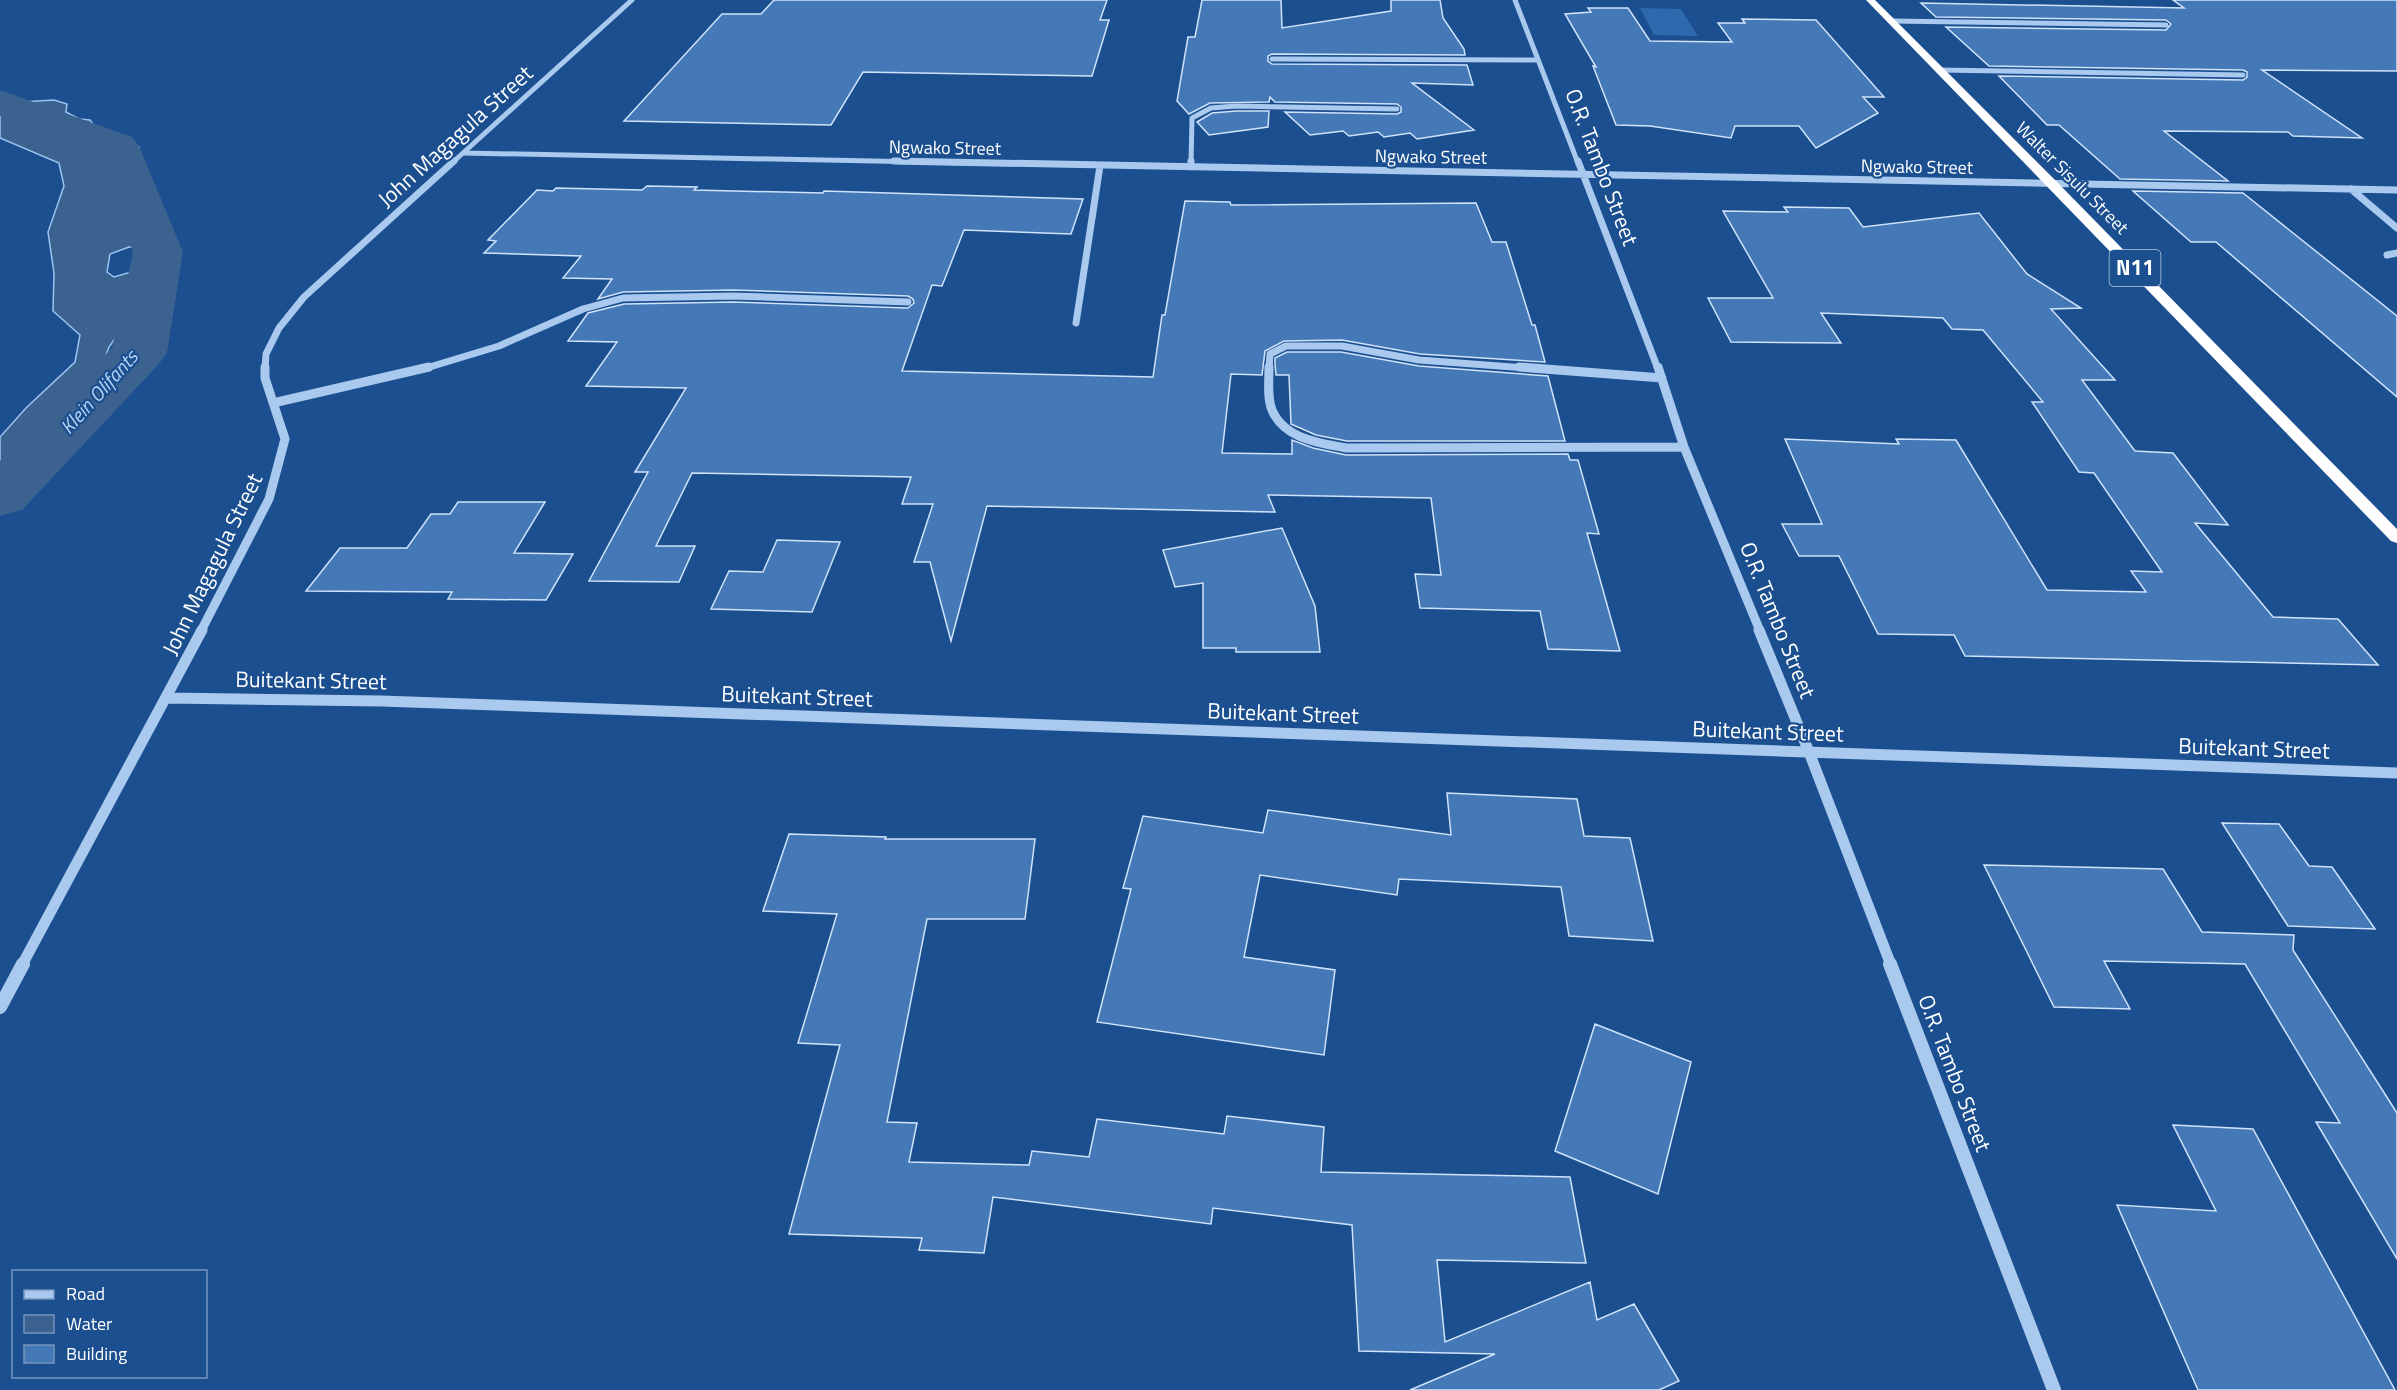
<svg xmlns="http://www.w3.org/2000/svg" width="2397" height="1390" viewBox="0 0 2397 1390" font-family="'Titillium Web',sans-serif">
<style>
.green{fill:#2e69ad}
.water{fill:#3c6290;stroke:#9cc4f0;stroke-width:1.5}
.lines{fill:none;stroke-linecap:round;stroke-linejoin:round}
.river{fill:#3c6290;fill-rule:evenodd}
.building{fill:#4478b7;stroke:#cfe3fa;stroke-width:1.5}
.minor-far4{stroke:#a9c9ee;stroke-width:5}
.minor-far3{stroke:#a9c9ee;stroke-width:7}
.minor-far2{stroke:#a9c9ee;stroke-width:9}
.minor-far1{stroke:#a9c9ee;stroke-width:11}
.minor{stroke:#a9c9ee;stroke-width:14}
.highway{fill:#fff;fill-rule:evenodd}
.labels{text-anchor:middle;stroke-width:4.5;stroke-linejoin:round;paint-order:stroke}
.far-street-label{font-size:18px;fill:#fff;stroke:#1b4f8f}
.far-water-label{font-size:20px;font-style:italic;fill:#b5d3f5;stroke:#1b4f8f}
.shield{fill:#1b4f8f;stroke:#bbcadd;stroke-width:1.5}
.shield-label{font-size:21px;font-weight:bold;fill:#fff}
.street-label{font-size:22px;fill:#fff;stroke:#1b4f8f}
</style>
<rect width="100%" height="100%" fill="#1b4f8f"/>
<path class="green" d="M 1640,8 L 1681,9 L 1698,36 L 1654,35 Z"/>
<path class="water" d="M 0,96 L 21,102 L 54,100 L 67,104 L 66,112 L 79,119 L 90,120 L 102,136 L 139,147 L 140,174 L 148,178 L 151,187 L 143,196 L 146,204 L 167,229 L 163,238 L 145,247 L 129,247 L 110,254 L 107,272 L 114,277 L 145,268 L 145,272 L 163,276 L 163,296 L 154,310 L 121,330 L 109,347 L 102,366 L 83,392 L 35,433 L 0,473 L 0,437 L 26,408 L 75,362 L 80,335 L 53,311 L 54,273 L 48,232 L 64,186 L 59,163 L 0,138 Z"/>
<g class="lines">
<path class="river" d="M 0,90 L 132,137 L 139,146 L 183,252 L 167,353 L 158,365 L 22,510 L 0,516 L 0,461 L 112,348 L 133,252 L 98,154 L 0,116 Z"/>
</g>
<path class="building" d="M 774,0 L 1107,0 L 1100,20 L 1109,20 L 1092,76 L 863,72 L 831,125 L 624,121 L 722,14 L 761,14 Z
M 1202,0 L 1281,0 L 1282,28 L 1391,11 L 1391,0 L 1440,0 L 1443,18 L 1464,49 L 1465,55 L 1272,54 L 1268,56 L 1268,61 L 1272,64 L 1467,65 L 1473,85 L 1412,83 L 1474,130 L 1417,139 L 1410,133 L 1384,137 L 1378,132 L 1349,136 L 1343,131 L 1310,135 L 1285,112 L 1397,114 L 1401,112 L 1401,107 L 1397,104 L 1275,102 L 1270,97 L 1269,102 L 1210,103 L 1189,114 L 1177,101 L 1188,37 L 1195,37 Z
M 2173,0 L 2397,0 L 2397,71 L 2262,70 L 2362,138 L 2293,136 L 2288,132 L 2164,131 L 2228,181 L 2120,179 L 2059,125 L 2047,125 L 1999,76 L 2243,80 L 2247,77 L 2247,72 L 2243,70 L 1989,66 L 1946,27 L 2166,30 L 2171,24 L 2166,20 L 1936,17 L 1921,3 L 2184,8 Z
M 1588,8 L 1628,8 L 1650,41 L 1732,42 L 1718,23 L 1745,23 L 1742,19 L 1816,20 L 1884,97 L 1863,97 L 1878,113 L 1816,148 L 1799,126 L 1735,126 L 1731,138 L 1650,126 L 1616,125 L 1593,66 L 1596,67 L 1565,14 L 1591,12 Z
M 1236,111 L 1269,111 L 1268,127 L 1209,135 L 1197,122 L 1212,113 Z
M 647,186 L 697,187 L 694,190 L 823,193 L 824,191 L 1083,199 L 1071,234 L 964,230 L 942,286 L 932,285 L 902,371 L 1153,377 L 1162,315 L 1165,315 L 1185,201 L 1230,202 L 1231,205 L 1476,203 L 1492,242 L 1506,242 L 1532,325 L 1535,325 L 1545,362 L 1420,354 L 1342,340 L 1284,341 L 1265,351 L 1262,375 L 1231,374 L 1222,453 L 1292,454 L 1292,440 L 1313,448 L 1346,455 L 1568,454 L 1570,460 L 1578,460 L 1599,534 L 1587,533 L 1620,651 L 1548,649 L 1540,611 L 1420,608 L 1415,574 L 1441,575 L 1431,498 L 1268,495 L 1275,512 L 987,506 L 951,641 L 930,562 L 914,562 L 933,504 L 902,504 L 911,477 L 692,473 L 656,546 L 695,546 L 679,582 L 589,581 L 648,472 L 635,472 L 686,388 L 586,386 L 617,342 L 568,341 L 588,313 L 624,304 L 733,302 L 908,308 L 914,303 L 913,299 L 908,296 L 733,290 L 623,292 L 598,299 L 612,279 L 563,278 L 581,256 L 484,253 L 496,241 L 488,240 L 537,190 L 553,191 L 556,188 L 642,190 Z
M 2133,191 L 2243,193 L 2397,316 L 2397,397 L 2216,242 L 2191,242 Z
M 1784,207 L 1849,208 L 1863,227 L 1979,213 L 2027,274 L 2081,308 L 2051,309 L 2115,380 L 2082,380 L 2135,451 L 2173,453 L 2228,525 L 2195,523 L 2273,617 L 2338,619 L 2378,665 L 1965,656 L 1954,635 L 1878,634 L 1839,556 L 1799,556 L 1782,524 L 1822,524 L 1785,439 L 1899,444 L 1896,439 L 1956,440 L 2047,590 L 2146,592 L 2131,571 L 2162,572 L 2094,473 L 2079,472 L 2032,402 L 2043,402 L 1983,330 L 1952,329 L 1943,318 L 1821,313 L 1841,343 L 1731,342 L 1708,298 L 1773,298 L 1723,211 L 1788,212 Z
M 1287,352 L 1341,352 L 1419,366 L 1548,376 L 1565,441 L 1347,441 L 1316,435 L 1291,424 L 1289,375 L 1276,375 L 1275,364 L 1275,358 Z
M 458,502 L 545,502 L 514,553 L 573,554 L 546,600 L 448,599 L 452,592 L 306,591 L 340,548 L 407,548 L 431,514 L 450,514 Z
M 1282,528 L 1315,606 L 1320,652 L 1236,652 L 1236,648 L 1203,648 L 1203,583 L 1175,587 L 1163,550 Z
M 777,540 L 840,542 L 812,612 L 711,609 L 729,571 L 763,572 Z
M 1447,793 L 1577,799 L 1584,836 L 1630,838 L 1653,941 L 1569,936 L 1561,887 L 1399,879 L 1397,895 L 1260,875 L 1244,957 L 1335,970 L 1324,1055 L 1097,1022 L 1131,889 L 1123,888 L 1143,816 L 1263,833 L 1268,810 L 1451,835 Z
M 2222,823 L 2279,824 L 2309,866 L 2332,867 L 2375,929 L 2288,926 Z
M 789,834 L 886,837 L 885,839 L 1035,839 L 1025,919 L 927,919 L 887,1122 L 917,1123 L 909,1162 L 1029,1165 L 1032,1151 L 1089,1157 L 1097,1119 L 1224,1134 L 1227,1116 L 1324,1127 L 1321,1172 L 1570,1177 L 1586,1263 L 1437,1260 L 1445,1342 L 1590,1282 L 1597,1320 L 1634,1304 L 1679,1381 L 1659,1390 L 1410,1390 L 1495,1354 L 1359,1351 L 1352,1225 L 1213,1208 L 1211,1224 L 993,1197 L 984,1253 L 919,1250 L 922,1238 L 789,1234 L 840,1045 L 798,1043 L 837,914 L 763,911 Z
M 1984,865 L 2163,869 L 2202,932 L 2294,935 L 2293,950 L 2397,1113 L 2397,1259 L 2316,1122 L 2340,1123 L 2245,964 L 2104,961 L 2130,1009 L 2054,1007 Z
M 1595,1024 L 1691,1062 L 1658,1194 L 1555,1151 Z
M 2173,1125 L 2253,1129 L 2395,1390 L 2198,1390 L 2117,1205 L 2216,1211 Z"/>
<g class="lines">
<path class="minor-far4" d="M 1515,0 L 1578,163
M 1891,21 L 2166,25
M 1272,59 L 1537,60
M 1939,70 L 2243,75
M 464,153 L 972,163
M 452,163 L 632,0
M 1191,163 L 1192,118 L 1211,108 L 1236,106 L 1397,109"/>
<path class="minor-far3" d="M 894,161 L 2397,190
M 1578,161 L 1658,369
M 1191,167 L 1191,161
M 2351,189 L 2397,228
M 2387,255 L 2397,253
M 1076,323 L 1100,166
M 265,369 L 266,354 L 279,328 L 304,297 L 454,161
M 423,369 L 499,346 L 583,309 L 623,298 L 733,296 L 908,302
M 1269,369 L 1270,354 L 1286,346 L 1342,346 L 1419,360 L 1539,369"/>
<path class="minor-far2" d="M 1269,367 C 1269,381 1267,398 1272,410 C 1284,439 1320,443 1346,448 L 1684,447
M 1519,367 L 1662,378
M 1658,367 L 1684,447 L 1760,631
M 273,403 L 429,367
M 201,631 L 269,499 L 285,439 L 265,378 L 265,367"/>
<path class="minor-far1" d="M 1759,630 L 1809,752 L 1891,965
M 167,698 L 381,701 L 2397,773
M 22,965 L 202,630"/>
<path class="minor" d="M 1890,964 L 2054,1390
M 0,1007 L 23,964"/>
<path class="highway" d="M 1866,0 L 1875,0 L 2057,182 L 2397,529 L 2397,543 L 2391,541 Z"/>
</g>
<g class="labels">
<g class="far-street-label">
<text transform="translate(945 148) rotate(1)" y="6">Ngwako Street</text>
<text transform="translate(1431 157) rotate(1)" y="6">Ngwako Street</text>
<text transform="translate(1917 167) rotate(1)" y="6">Ngwako Street</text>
<text transform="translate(2072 178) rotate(45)" y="6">Walter Sisulu Street</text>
</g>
<g class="far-water-label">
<text transform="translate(99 392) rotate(-48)" y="7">Klein Olifants</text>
</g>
<rect class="shield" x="2109.5" y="250" width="51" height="36" rx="4.5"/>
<g class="shield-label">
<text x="2135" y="275">N11</text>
</g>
<g class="street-label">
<text transform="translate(455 136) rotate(-42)" y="8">John Magagula Street</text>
<text transform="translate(1602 167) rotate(69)" y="8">O.R. Tambo Street</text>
<text transform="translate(212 564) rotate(-64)" y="8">John Magagula Street</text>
<text transform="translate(1778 620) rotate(68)" y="8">O.R. Tambo Street</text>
<text transform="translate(311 680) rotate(1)" y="8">Buitekant Street</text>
<text transform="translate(797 696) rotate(2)" y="8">Buitekant Street</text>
<text transform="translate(1283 713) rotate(2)" y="8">Buitekant Street</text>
<text transform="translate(1768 731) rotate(2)" y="8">Buitekant Street</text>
<text transform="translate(2254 748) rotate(2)" y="8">Buitekant Street</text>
<text transform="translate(1955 1073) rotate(69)" y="8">O.R. Tambo Street</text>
</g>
</g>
<rect x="12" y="1270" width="195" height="108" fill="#1b4f8f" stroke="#7695bc" stroke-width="1.5"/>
<rect x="24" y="1290" width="30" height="9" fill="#a9c9ee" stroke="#7695bc" stroke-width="1.5"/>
<text x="66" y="1300" font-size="18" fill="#ffffff">Road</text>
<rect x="24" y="1315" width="30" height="18" fill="#3c6290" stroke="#7695bc" stroke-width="1.5"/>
<text x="66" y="1330" font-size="18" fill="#ffffff">Water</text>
<rect x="24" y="1345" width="30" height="18" fill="#4478b7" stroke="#7695bc" stroke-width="1.5"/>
<text x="66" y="1360" font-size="18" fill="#ffffff">Building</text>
</svg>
